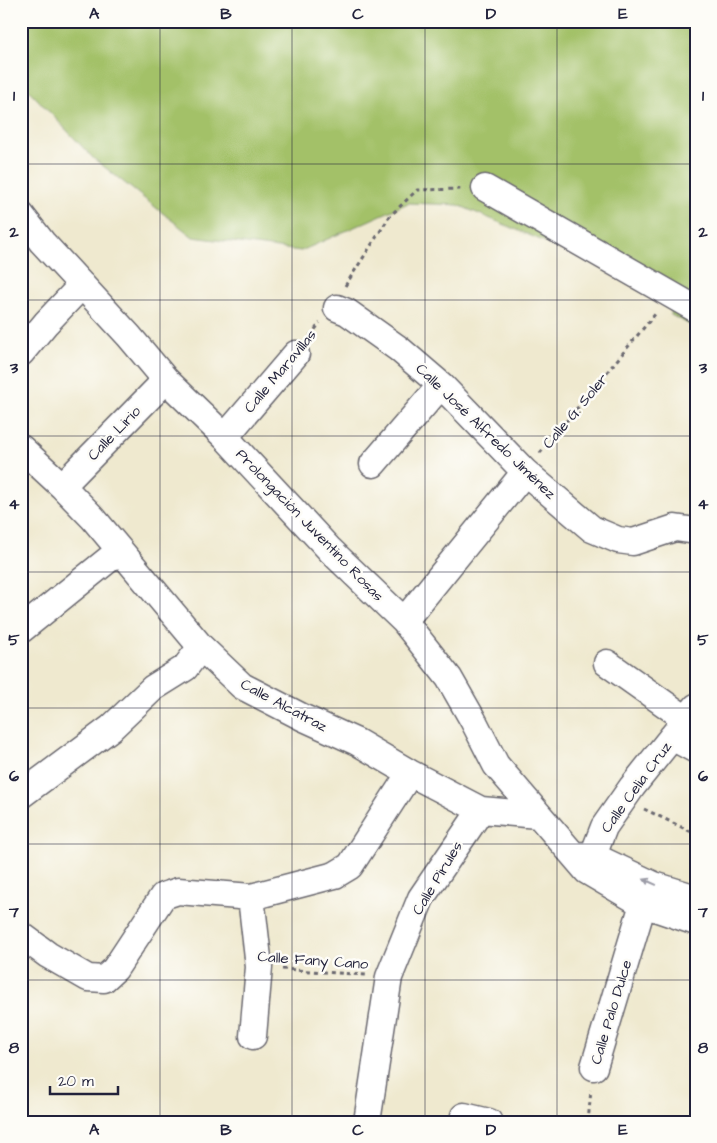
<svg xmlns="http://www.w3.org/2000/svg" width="717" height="1143" viewBox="0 0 717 1143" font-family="'Architects Daughter',sans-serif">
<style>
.green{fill:#a3c168;stroke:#627252}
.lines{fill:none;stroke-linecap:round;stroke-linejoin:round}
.minor-casing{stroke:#6a686f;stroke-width:29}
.path{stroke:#6a686f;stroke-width:3;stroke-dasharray:4 4;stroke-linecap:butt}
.minor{stroke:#fff;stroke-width:26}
.oneway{fill:#9c9ca7}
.grid{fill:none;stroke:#22223b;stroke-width:1;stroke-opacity:0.55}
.labels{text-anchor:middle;stroke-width:5;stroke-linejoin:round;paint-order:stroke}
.street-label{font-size:15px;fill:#22223b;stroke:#fdfcf7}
.neatline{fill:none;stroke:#22223b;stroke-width:2}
.grid-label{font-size:16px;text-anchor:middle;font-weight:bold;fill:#22223b}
</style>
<rect width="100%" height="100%" fill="#fdfcf7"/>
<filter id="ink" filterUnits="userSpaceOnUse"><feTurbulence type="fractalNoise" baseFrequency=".02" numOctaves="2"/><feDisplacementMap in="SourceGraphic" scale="10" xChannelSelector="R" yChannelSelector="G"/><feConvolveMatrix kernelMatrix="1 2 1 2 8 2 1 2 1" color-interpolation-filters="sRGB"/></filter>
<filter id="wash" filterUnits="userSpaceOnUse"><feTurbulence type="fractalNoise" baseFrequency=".0096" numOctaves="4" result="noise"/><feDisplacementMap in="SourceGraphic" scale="20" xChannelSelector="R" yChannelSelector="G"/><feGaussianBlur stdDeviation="1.12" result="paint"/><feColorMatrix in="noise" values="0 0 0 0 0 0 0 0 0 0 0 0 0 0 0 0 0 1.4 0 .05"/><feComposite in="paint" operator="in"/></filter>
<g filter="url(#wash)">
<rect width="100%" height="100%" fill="#efe9cf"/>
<path class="green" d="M 21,21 L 696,21 L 696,328 L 671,315 L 671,295 L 458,205 L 408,203 L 301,251 L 193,237 L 93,158 L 21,82 Z"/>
</g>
<g filter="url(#ink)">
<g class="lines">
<g class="minor-casing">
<path id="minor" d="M 485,188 L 696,309
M 21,215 L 42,242 L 129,336 L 166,380 L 225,437 L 330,550 L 404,621 L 449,678 L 473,720 L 496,765 L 587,871 L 643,904 L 696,922
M 337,308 L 347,312 L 399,349 L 441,385 L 525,472 L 592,529 L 618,540 L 633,542 L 675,528 L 696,531
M 21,353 L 46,323 L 82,285
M 225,437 L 296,354
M 21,448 L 62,486 L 93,518 L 201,647 L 242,686 L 304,718 L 357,742 L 410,773 L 481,810 L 538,815
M 373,464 L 441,385
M 62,486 L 166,380
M 404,621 L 525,472
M 21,630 L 119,551
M 607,663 L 686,719
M 672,737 L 696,750
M 21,795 L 111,728 L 153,688 L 185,668 L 201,647
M 578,855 L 593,856 L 654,885 L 696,898
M 587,871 L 604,827 L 632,787 L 696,707
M 251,897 L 259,967 L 253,1036
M 21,935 L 48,955 L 88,978 L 104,979 L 115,969 L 163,896 L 178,891 L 251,897 L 335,875 L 350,866 L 410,773
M 594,1067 L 643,904
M 464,1116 L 489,1122
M 367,1122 L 389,977 L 421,898 L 481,810"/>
</g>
<path class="path" d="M 345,286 L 390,216 L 417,190 L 463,189
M 310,336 L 320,323
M 540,453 L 656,313
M 644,809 L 696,834
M 282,969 L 366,975
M 588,1122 L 591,1090"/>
<use href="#minor" class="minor"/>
</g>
<defs><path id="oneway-solid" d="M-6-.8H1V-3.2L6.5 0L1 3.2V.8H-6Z" transform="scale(1.25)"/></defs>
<use class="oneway" href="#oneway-solid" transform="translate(650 882) rotate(-156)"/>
</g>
<path class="grid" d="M 160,21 L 160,1122M 292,21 L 292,1122M 425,21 L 425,1122M 557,21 L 557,1122M 21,164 L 696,164M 21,300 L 696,300M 21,436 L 696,436M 21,572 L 696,572M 21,708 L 696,708M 21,844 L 696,844M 21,980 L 696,980"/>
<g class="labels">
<g class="street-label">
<text transform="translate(280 371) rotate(-50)" y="5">Calle Maravillas</text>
<text transform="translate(575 411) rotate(-50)" y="5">Calle G. Soler</text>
<text transform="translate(486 431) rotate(44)" y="5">Calle José Alfredo Jiménez</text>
<text transform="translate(114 433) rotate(-46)" y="5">Calle Lirio</text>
<text transform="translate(310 525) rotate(46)" y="5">Prolongación Juventino Rosas</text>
<text transform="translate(284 705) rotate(28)" y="5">Calle Alcatraz</text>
<text transform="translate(636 787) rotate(-54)" y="5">Calle Celia Cruz</text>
<text transform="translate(437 878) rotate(-59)" y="5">Calle Pirules</text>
<text transform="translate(313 960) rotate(4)" y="5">Calle Fany Cano</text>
<text transform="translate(611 1012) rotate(-73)" y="5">Calle Palo Dulce</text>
</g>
</g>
<rect width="717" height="1143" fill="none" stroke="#fdfcf7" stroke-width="55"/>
<path d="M50 1086v8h68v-8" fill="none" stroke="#22223b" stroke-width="2.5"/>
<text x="58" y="1086" font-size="15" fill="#22223b" stroke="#fdfcf7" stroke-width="4" paint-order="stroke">20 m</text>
<rect x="28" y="28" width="662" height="1088" class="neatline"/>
<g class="grid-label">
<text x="94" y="19">A</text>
<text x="226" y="19">B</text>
<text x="358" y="19">C</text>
<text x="491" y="19">D</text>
<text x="623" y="19">E</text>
<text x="14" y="101">1</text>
<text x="703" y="101">1</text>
<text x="14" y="237">2</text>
<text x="703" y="237">2</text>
<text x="14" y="373">3</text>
<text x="703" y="373">3</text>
<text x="14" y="509">4</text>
<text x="703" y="509">4</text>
<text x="14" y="645">5</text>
<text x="703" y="645">5</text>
<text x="14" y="781">6</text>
<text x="703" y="781">6</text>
<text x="14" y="917">7</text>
<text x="703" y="917">7</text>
<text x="14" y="1053">8</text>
<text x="703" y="1053">8</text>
<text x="94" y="1135">A</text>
<text x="226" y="1135">B</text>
<text x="358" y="1135">C</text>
<text x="491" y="1135">D</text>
<text x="623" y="1135">E</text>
</g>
</svg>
